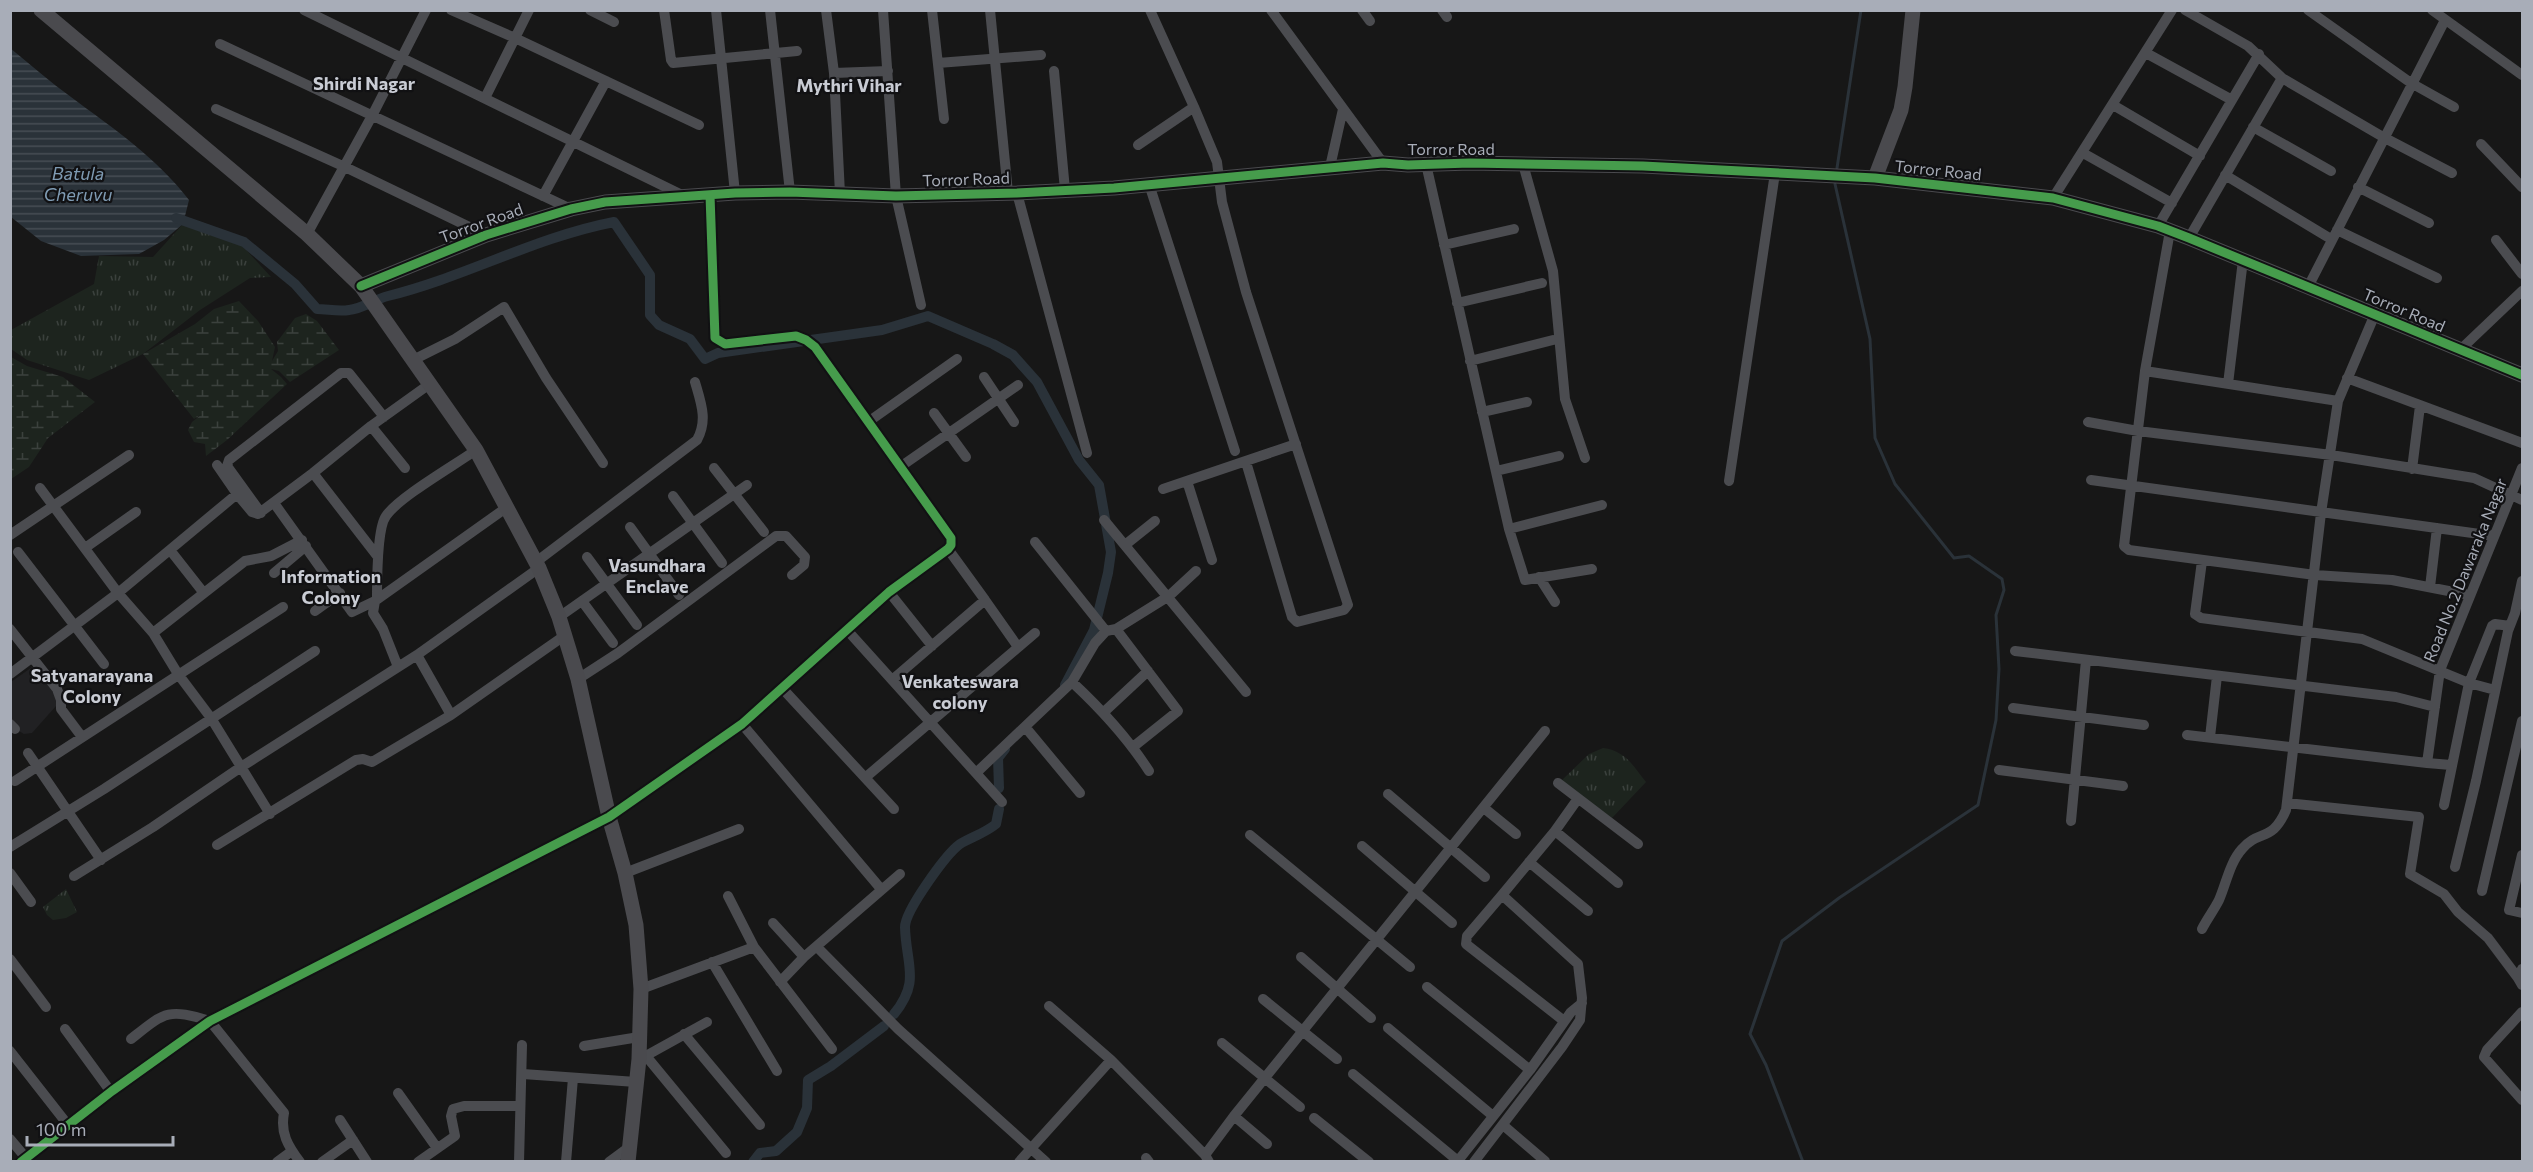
<svg xmlns="http://www.w3.org/2000/svg" width="2533" height="1172" viewBox="0 0 2533 1172" font-family="Commissioner,sans-serif">
<style>
.built{fill:#212123}
.grass{fill:url(#grass-tufts)}
.wetland{fill:url(#wetland-marsh)}
.water{fill:url(#water-rules)}
.lines{fill:none;stroke-linecap:round;stroke-linejoin:round}
.stream{stroke:#2a3239;stroke-width:3}
.canal{stroke:#2a3239;stroke-width:10}
.street{stroke:#4b4c50;stroke-width:10}
.secondary{stroke:#4a4a4e;stroke-width:15}
.cycleway-casing{stroke:#111113;stroke-width:13}
.cycleway{stroke:#469c4c;stroke-width:9}
.labels{text-anchor:middle;stroke-width:4.5;stroke-linejoin:round;paint-order:stroke}
.street-label{font-size:16px;fill:#a8adb8;stroke:#111113}
.neighbourhood-label{font-size:18px;font-weight:bold;fill:#c9ccd4;stroke:#111113}
.water-label{font-size:18px;font-style:italic;fill:#7f9bb3;stroke:#111113}
</style>
<defs>
<pattern id="grass-tufts" width="24" height="20" patternUnits="userSpaceOnUse" patternTransform="scale(1.5)"><rect width="24" height="20" fill="#1d241e"/><path d="M3 7l-1-3M5 7V3M7 7l1-3M15 17l-1-3M17 17v-4M19 17l1-3" fill="none" stroke="#3b413d"/></pattern>
<pattern id="wetland-marsh" width="20" height="14" patternUnits="userSpaceOnUse" patternTransform="scale(1.5)"><rect width="20" height="14" fill="#1d241e"/><path d="M1 5h8M5 5V1M11 12h8M15 12V8" fill="none" stroke="#3b413d"/></pattern>
<pattern id="water-rules" width="6" height="5" patternUnits="userSpaceOnUse" patternTransform="scale(1.5)"><rect width="6" height="5" fill="#2a3239"/><path d="M0 2.5h6" fill="none" stroke="#464d54"/></pattern>
</defs>
<rect width="100%" height="100%" fill="#171717"/>
<path class="built" d="M 35,665 L 58,698 L 56,706 L 32,733 L 24,734 L 17,730 L 11,720 L 11,682 Z"/>
<path class="grass" d="M 183,224 L 237,240 L 271,277 L 250,278 L 200,310 L 143,354 L 89,380 L 27,360 L 11,349 L 11,330 L 94,284 L 99,256 L 153,257 Z
M 1603,748 C 1626,751 1633,766 1646,782 L 1612,818 L 1561,781 L 1589,754 Z
M 66,889 L 77,912 L 66,918 L 53,920 L 47,915 L 43,907 Z"/>
<path class="wetland" d="M 239,301 L 258,321 L 275,347 L 272,361 L 278,351 L 277,342 L 295,318 L 306,314 L 317,321 L 339,350 L 290,382 L 279,371 L 271,369 L 281,377 L 287,384 L 227,440 L 206,456 L 205,444 L 194,442 L 188,430 L 192,422 L 202,414 L 194,419 L 143,354 L 195,324 L 214,309 Z
M 11,357 L 27,366 L 63,377 L 95,402 L 48,438 L 29,467 L 11,479 Z"/>
<path class="water" d="M 10,48 C 31,65 50,82 71,97 C 114,129 157,158 189,200 L 183,224 L 164,240 L 139,254 L 81,256 L 41,241 L 11,217 Z"/>
<g class="lines">
<path class="stream" d="M 1837,168 L 1861,10
M 1803,1162 L 1766,1065 L 1750,1034 L 1782,941 L 1839,898 L 1978,805 L 1996,720 L 1999,669 L 1996,615 L 2004,590 L 2002,579 L 1969,556 L 1954,558 L 1895,484 L 1875,438 L 1870,339 L 1835,184"/>
<path class="canal" d="M 176,218 L 244,242 L 295,284 L 317,309 C 327,309 339,312 349,310 C 362,309 375,299 388,296 C 465,277 536,237 614,222 L 650,275 L 650,315 L 659,325 L 690,339 L 705,359 L 718,353 L 882,330 L 928,316 L 993,344 L 1013,355 L 1037,382 L 1079,460 L 1099,485 L 1111,552 L 1108,573 L 1094,630 L 1065,685
M 999,788 L 998,758 L 1005,749
M 894,1014 C 921,981 906,965 905,927 C 905,911 946,854 960,844 C 972,837 985,833 996,824 L 999,809
M 753,1162 L 760,1153 L 776,1151 L 797,1132 L 807,1108 L 808,1080 L 831,1066 L 884,1026"/>
<path class="street" d="M 304,10 L 684,196
M 451,10 L 515,38 L 699,125
M 590,10 L 614,22
M 664,10 L 671,60 L 673,63 L 797,51
M 716,10 L 735,193
M 770,10 L 790,192
M 826,10 L 834,73 L 840,194
M 883,10 L 896,196 L 921,305
M 932,10 L 944,119
M 990,10 L 1008,193
M 1150,10 L 1194,107 L 1217,162 L 1222,202 L 1246,292 L 1348,605 L 1344,610 L 1297,622 L 1292,617 L 1246,462
M 1271,10 L 1383,163
M 1362,10 L 1370,21
M 1442,10 L 1447,17
M 2185,10 L 2248,46 L 2282,78
M 2308,10 L 2411,83 L 2454,107
M 2432,10 L 2522,75
M 220,44 L 571,209
M 2146,53 L 2232,100
M 938,63 L 1041,55
M 1054,71 L 1065,190
M 834,73 L 888,71
M 485,98 L 529,10
M 2113,105 L 2200,156
M 216,109 L 345,167 L 486,235
M 2253,127 L 2331,171
M 2481,144 L 2522,187
M 1138,145 L 1194,107
M 2083,153 L 2172,203
M 1426,164 L 1509,529 L 1525,580 L 1592,569
M 1523,164 L 1553,271 L 1565,399 L 1585,458
M 1330,167 L 1343,109
M 2225,175 L 2331,239
M 1149,184 L 1235,451
M 2358,187 L 2429,223
M 1017,193 L 1087,453
M 543,196 L 606,81
M 2053,198 L 2172,10
M 2158,226 L 2259,54
M 2337,230 L 2437,278
M 2170,231 L 2145,371 L 2124,546 L 2129,550 L 2315,575 L 2392,580 L 2469,595
M 307,234 L 373,114 L 426,10
M 2189,238 L 2282,78 L 2383,137 L 2452,173
M 2496,240 L 2522,274
M 1444,245 L 1514,229
M 2308,287 L 2444,22
M 1457,303 L 1542,283
M 2460,350 L 2522,291
M 413,360 L 455,339 L 504,307 L 546,378 L 603,463
M 1470,361 L 1553,340
M 2145,371 L 2338,401
M 984,377 L 1014,422
M 2347,378 L 2522,443
M 2228,384 L 2243,260
M 1482,412 L 1527,402
M 934,413 L 966,457
M 868,422 L 957,359
M 2088,422 L 2138,431 L 2331,455 L 2474,478 L 2522,500
M 371,426 L 405,468
M 217,465 L 237,494
M 900,467 L 1018,385
M 714,468 L 764,532
M 2412,469 L 2420,406
M 1496,471 L 1559,456
M 2091,480 L 2494,536
M 1187,481 L 1212,560
M 1729,481 L 1775,173
M 40,488 L 118,593 L 153,633 L 178,674 L 211,718 L 270,814
M 1163,489 L 1296,444
M 673,496 L 722,563
M 274,503 L 352,612 L 375,601 L 506,508
M 261,513 L 227,466 L 229,460 L 341,373 L 349,373 L 384,417
M 1104,520 L 1246,692
M 630,527 L 679,595
M 1509,529 L 1602,505
M 10,535 L 129,455
M 1035,542 L 1106,631
M 1125,545 L 1155,521
M 85,548 L 136,512
M 948,549 L 985,600
M 170,550 L 203,592
M 18,552 L 104,664
M 378,557 L 313,473 L 371,426 L 431,383
M 587,557 L 637,625
M 2202,561 L 2195,614 L 2201,618 L 2362,639 L 2469,683 L 2495,690
M 536,562 L 697,440 C 708,420 701,403 695,382
M 274,573 L 306,546
M 1539,577 L 1555,602
M 2430,587 L 2437,528
M 889,592 L 932,646
M 377,599 C 377,582 377,528 386,516 C 399,497 455,465 476,450
M 375,601 L 373,613 L 383,629 L 398,667
M 582,601 L 613,643
M 315,611 L 340,593
M 559,617 L 747,485
M 10,629 L 57,689 L 61,700 L 61,709 L 82,737
M 1116,629 L 1178,711 L 1133,747
M 847,630 L 1002,802
M 153,633 L 245,561 L 271,556 L 302,540
M 2015,651 L 2396,697 L 2435,707
M 417,655 L 451,715 L 564,636
M 10,674 L 118,593 L 237,494 L 252,512 L 258,514 L 313,473
M 578,679 L 618,653 L 776,536 L 786,536 L 805,557 L 804,565 L 792,575
M 892,680 L 985,600 L 1018,647
M 1072,682 C 1101,709 1127,737 1149,771
M 782,688 L 894,809
M 2013,708 L 2144,725
M 1104,712 L 1148,671
M 10,724 L 15,729
M 742,724 L 881,889
M 1026,728 L 1080,793
M 2187,735 L 2427,763
M 2210,737 L 2217,676
M 28,753 L 101,860
M 2451,765 L 2427,763 L 2440,670 L 2522,468
M 1999,770 L 2123,786
M 976,773 L 1072,682 L 1095,643 L 1106,631 L 1116,629 L 1169,596 L 1196,571
M 866,777 L 1035,633
M 15,781 L 283,607
M 1558,783 L 1638,844
M 1388,794 L 1485,877
M 2287,803 L 2419,817 L 2410,874 L 2444,894 L 2458,912 L 2488,938 L 2518,978
M 2444,805 L 2469,683 L 2492,626 L 2495,624 L 2510,626
M 1484,808 L 1516,834
M 2071,821 L 2086,660
M 1555,831 L 1618,883
M 1250,835 L 1410,967
M 217,845 L 356,760 L 363,759 L 372,762 L 451,715
M 1362,846 L 1452,923
M 10,847 L 104,789 L 315,651
M 2522,855 L 2509,910 L 2522,913
M 1529,862 L 1588,911
M 2455,867 L 2476,781 L 2508,631 L 2515,613 L 2522,581
M 10,873 L 31,902
M 625,873 L 739,829
M 74,876 L 153,827 L 241,767 L 417,655 L 539,568
M 2482,891 L 2522,721
M 1502,895 L 1467,936 L 1466,944 L 1564,1021
M 728,896 L 754,947 L 832,1049
M 773,923 L 804,957
M 2202,929 C 2207,919 2214,910 2219,900 C 2226,884 2230,862 2242,849 C 2259,829 2272,843 2286,810 L 2321,513 L 2338,401 L 2375,314
M 817,947 L 898,1029 L 1046,1162
M 1301,957 L 1371,1018
M 10,959 L 46,1007
M 712,962 L 777,1071
M 2522,969 L 2518,978 L 2522,985
M 780,982 L 804,957 L 900,874
M 1427,987 L 1530,1070
M 641,989 L 754,947
M 1263,999 L 1337,1059
M 1049,1006 L 1111,1060 L 1205,1155
M 2522,1012 L 2487,1050 L 2484,1057 L 2522,1100
M 1388,1028 L 1493,1116
M 65,1029 L 111,1092
M 684,1034 L 760,1125
M 131,1039 C 165,1012 167,1008 210,1021 L 284,1113 C 280,1133 288,1146 300,1162
M 1222,1043 L 1300,1107
M 584,1046 L 639,1037
M 10,1051 L 68,1125
M 646,1056 L 726,1153
M 642,1058 L 707,1022
M 523,1074 L 636,1082
M 1353,1074 L 1458,1161
M 398,1093 L 437,1148
M 1234,1116 L 1267,1144
M 1314,1118 L 1369,1162
M 340,1120 L 367,1162
M 1503,1125 L 1545,1161
M 10,1139 L 26,1158
M 1146,1158 L 1149,1162
M 21,1162 L 112,1091 L 210,1021 L 609,817 L 742,724 L 889,592 L 948,549 L 951,545 L 951,538 L 815,347 L 806,340 L 796,336 L 725,344 L 715,338 L 710,195
M 277,1162 L 292,1151
M 322,1162 L 353,1140
M 418,1162 L 455,1136 L 451,1116 L 453,1109 L 464,1106 L 519,1106
M 519,1162 L 522,1045
M 566,1162 L 573,1078
M 609,1162 L 628,1148
M 1019,1162 L 1111,1060
M 1209,1162 L 1205,1155 L 1234,1116 L 1545,731
M 1457,1162 L 1530,1070 L 1571,1012 L 1582,1003
M 1474,1162 L 1562,1047 L 1580,1020 L 1582,998 L 1578,964 L 1502,895 L 1555,831 L 1577,800"/>
<path class="secondary" d="M 41,10 L 307,234 L 361,286 L 476,450 L 539,568 L 559,617 L 578,679 L 609,817 L 625,873 L 636,925 L 641,989 L 639,1059 L 628,1162
M 1875,178 L 1901,110 L 1905,87 L 1913,10
M 361,286 L 486,235 L 571,209 L 605,202 L 735,193 L 790,192 L 896,196 L 1017,193 L 1114,188 L 1383,163 L 1408,165 L 1470,163 L 1643,166 L 1875,178 L 2053,198 L 2158,226 L 2189,238 L 2522,375"/>
<g class="cycleway-casing">
<path id="cycleway" d="M 361,286 L 486,235 L 571,209 L 605,202 L 735,193 L 790,192 L 896,196 L 1017,193 L 1114,188 L 1383,163 L 1408,165 L 1470,163 L 1643,166 L 1875,178 L 2053,198 L 2158,226 L 2189,238 L 2522,375
M 21,1162 L 112,1091 L 210,1021 L 609,817 L 742,724 L 889,592 L 948,549 L 951,545 L 951,538 L 815,347 L 806,340 L 796,336 L 725,344 L 715,338 L 710,195"/>
</g>
<use href="#cycleway" class="cycleway"/>
</g>
<g class="labels">
<g class="street-label">
<text x="1451" y="155">Torror Road</text>
<text transform="translate(1938 170) rotate(6)" y="6">Torror Road</text>
<text transform="translate(966 179) rotate(-2)" y="6">Torror Road</text>
<text transform="translate(481 223) rotate(-20)" y="6">Torror Road</text>
<text transform="translate(2404 310) rotate(23)" y="6">Torror Road</text>
<text transform="translate(2465 570) rotate(-68)" y="6">Road No.2 Dawaraka Nagar</text>
</g>
<g class="neighbourhood-label">
<text x="364" y="90">Shirdi Nagar</text>
<text x="849" y="92">Mythri Vihar</text>
<text x="657" y="572">Vasundhara<tspan x="657" dy="21">Enclave</tspan></text>
<text x="331" y="583">Information<tspan x="331" dy="21">Colony</tspan></text>
<text x="92" y="682">Satyanarayana<tspan x="92" dy="21">Colony</tspan></text>
<text x="960" y="688">Venkateswara<tspan x="960" dy="21">colony</tspan></text>
</g>
<g class="water-label">
<text x="78" y="180">Batula<tspan x="78" dy="21">Cheruvu</tspan></text>
</g>
</g>
<rect width="2533" height="1172" fill="none" stroke="#a8adb8" stroke-width="24"/>
<path d="M27 1136v9h146v-9" fill="none" stroke="#a8adb8" stroke-width="3"/>
<text x="36" y="1136" font-size="18" fill="#a8adb8" stroke="#111113" stroke-width="4.5" paint-order="stroke">100 m</text>
</svg>
